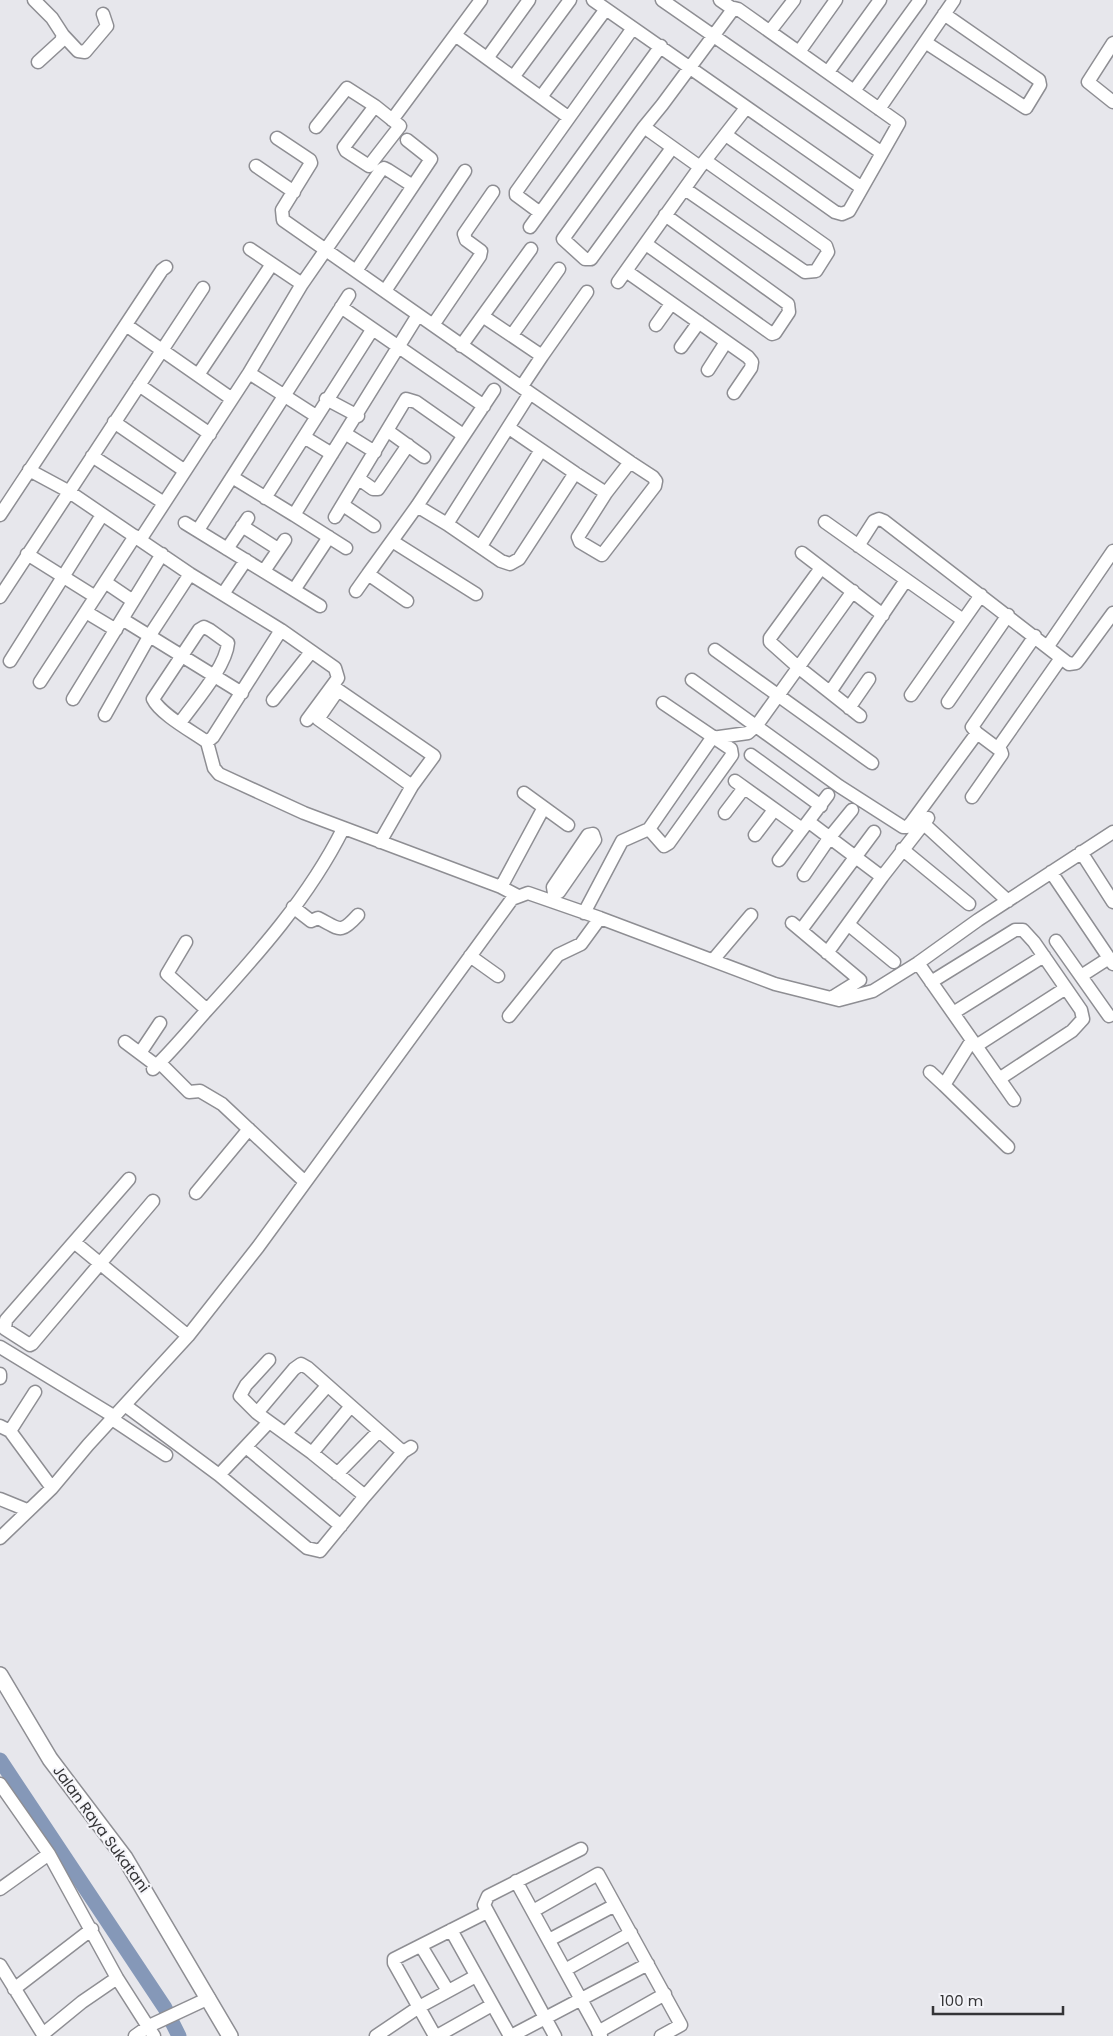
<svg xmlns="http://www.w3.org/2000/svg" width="1113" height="2036" viewBox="0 0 1113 2036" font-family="Poppins,sans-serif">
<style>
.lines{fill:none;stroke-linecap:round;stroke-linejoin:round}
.river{stroke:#8598b8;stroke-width:15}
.minor-casing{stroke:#8e8e93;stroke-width:15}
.major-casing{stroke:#8e8e93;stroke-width:18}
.minor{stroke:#fff;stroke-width:12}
.major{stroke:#fff;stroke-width:15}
.labels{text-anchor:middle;stroke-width:4;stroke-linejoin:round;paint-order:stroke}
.street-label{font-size:15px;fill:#343436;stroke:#f4f4f9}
</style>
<rect width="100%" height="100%" fill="#e7e7ec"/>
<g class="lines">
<path class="river" d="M 0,1760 L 165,2008 L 179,2036"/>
<g class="minor-casing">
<path id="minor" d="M 34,0 L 52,18 L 63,35 L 61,41 L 38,62
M 593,0 L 862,188
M 662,0 L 882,153
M 720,0 L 733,9
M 770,31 L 794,0
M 63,35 L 78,51 L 85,52 L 107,26 L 103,14
M 455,35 L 568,117
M 925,42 L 1026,108 L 1040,85 L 1039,80 L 944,14
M 1113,43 L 1088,82 L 1113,102
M 799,52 L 836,0
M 488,57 L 529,0
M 828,72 L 880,0
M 514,76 L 570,0
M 854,91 L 920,0
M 541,97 L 606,9
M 375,106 L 400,126 L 369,166 L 346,151 L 344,147 Z
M 879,109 L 954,0
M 392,120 L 481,0
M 316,127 L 347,88 L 375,106
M 644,127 L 563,239 L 585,259 L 591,259 L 672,148
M 277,138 L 310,160 L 311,163 L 282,210 L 283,220 L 530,393 L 447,524 L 417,506
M 256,166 L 294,192
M 700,167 L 644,127 L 662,105 L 734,8 L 738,9 L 899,123 L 849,211 L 842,214 L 835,212 L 726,135
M 685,189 L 805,272 L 816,271 L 828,252 L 826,246 L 706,161
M 539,212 L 516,195 L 516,192 L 633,28
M 530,227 L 661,46
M 646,244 L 772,334 L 775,333 L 789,312 L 788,304 L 665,215
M 250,249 L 302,284
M 356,271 L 431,159 L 407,140
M 626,271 L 748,357 L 752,362 L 751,368 L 734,393
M 618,282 L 700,167 L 746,108
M 385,291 L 465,171
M 341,307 L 484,406
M 484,317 L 542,356 L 587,292
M 126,325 L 232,399
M 433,325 L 480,256 L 481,251 L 466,240 L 464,234 L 493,192
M 656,325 L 671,304
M 512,335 L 559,269
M 461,346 L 531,249
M 681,347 L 699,322
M 708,370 L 726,342
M 249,373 L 316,416
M 198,375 L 272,264
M 139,385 L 210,434
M 522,386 L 542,356
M 530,393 L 630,462 L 606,493 L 575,473
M 326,399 L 358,416
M 114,422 L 185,471
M 388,431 L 424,457
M 346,434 L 375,452
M 304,437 L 332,454
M 92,456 L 164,503
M 29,470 L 68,491 L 190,574 L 281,630 L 335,668 L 338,678 L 307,720
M 232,477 L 294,515 L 418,315
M 359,479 L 373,489 L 378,489 L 408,445
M 606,493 L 578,537 L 580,542 L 602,555 L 655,486 L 656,481 L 653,477 L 630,462
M 265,498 L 372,330
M 343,505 L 374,526
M 0,515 L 162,270 L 166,267
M 294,515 L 346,548
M 335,517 L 406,399 L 416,402 L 463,435
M 825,522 L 963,620
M 185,523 L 320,606
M 447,524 L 501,561 L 510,564 L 519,559 L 575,473 L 509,428
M 242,526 L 278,549
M 198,530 L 349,295
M 140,540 L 249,373 L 302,284 L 381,170 L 384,168 L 388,170 L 413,186
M 392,541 L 476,594
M 481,546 L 541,450
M 858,546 L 874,521 L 879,519 L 884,521 L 1069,664 L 1076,663 L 1080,658 L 1113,613
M 227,549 L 248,518
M 802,553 L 883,615
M 27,554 L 94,596
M 821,568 L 770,638 L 770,642 L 798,667 L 860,716
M 264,571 L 285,540
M 368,574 L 417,506 L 494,390
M 105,582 L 133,601
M 294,590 L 329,537
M 356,591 L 368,574 L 407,601
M 223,594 L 246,560
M 0,597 L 203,288
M 86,612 L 116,630
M 122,619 L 242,693
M 1048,646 L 1113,551
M 715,650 L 872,763
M 10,661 L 102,515
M 692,680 L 839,786 L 903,827 L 907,827 L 911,823 L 977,733
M 40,682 L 135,536
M 830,692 L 906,580
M 911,695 L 981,595
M 73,699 L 162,554
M 273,700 L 311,652
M 948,702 L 1008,615
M 849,708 L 869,679
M 105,715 L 150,635 L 190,574
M 180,723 C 194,703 226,667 228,643 L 210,630 L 204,627 L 199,630 L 153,699 C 160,714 193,732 207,742 L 214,768 L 219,774 L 304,813 L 501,887 L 518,896
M 207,742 L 213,737 L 281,630
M 998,748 L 1061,658
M 751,755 L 821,806
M 735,781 L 802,829
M 524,793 L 568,825
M 972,797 L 1002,754 L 1001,751 L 977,733 L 972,727 L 1035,636
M 725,813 L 744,788
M 809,822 L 882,877 L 928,818
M 924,824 L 1008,901
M 649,829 L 664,846 L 669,843 L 732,755 L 731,749 L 663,703
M 593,834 L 595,840 L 559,892 L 554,893 L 553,887 L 588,835 Z
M 755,835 L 774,810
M 380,842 L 412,786 L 434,756 L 338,690 L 318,719 L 412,786
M 902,849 L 969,904
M 1081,852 L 1113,902
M 779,860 L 828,795
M 1051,872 L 1113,964
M 804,875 L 830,837 L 852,810
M 501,887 L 543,809
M 293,907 L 311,921 L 318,918 C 340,929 340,935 358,915
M 584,913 L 622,841 L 649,829 L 712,738 L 748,733 L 757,725 L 853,591
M 792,923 L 860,980 L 831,998
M 849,925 L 894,962
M 801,930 L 874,832
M 1056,941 L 1109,1016
M 186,942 L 167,974 L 207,1010
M 827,953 L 882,877
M 470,956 L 498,976
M 713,960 L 751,915
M 918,963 L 1014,1100
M 1081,976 L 1109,958
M 931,982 L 1015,930 L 1023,930 L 1034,942 L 1081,1010 L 1083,1019 L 1072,1031 L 999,1079
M 953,1013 L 1044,956
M 509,1016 L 558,955 L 581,944 L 600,918
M 972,1040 L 944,1085 L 1008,1147
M 125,1042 L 157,1066
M 976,1046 L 1066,988
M 140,1053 L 160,1023
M 160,1063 L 189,1092 L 200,1091 L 222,1104 L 305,1182
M 153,1069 C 172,1051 189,1030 207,1010 C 258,954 309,897 343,829
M 930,1072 L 944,1085
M 129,1179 L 6,1320 L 5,1329 L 30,1345 L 32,1344 L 153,1201
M 196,1193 L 249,1129
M 74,1242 L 188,1336
M 0,1347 L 115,1417
M 0,1374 L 0,1378
M 126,1406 L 219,1475 L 269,1422
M 257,1413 L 240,1396 L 246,1385 L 269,1360
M 112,1419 L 166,1455
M 0,1426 L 10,1431 L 52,1488
M 10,1431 L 35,1392
M 286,1433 L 327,1386
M 246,1447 L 341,1526
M 312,1453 L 351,1406
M 337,1474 L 378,1432
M 219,1475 L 307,1548 L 320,1551 L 365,1496 L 312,1453 L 257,1413 L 294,1369 L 301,1364 L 308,1368 L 403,1452
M 365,1496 L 403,1452 L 411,1447
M 0,1499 L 27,1510
M 0,1538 L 52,1488 L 88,1445 L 188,1336 L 258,1247 L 512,899 L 528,893 L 600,918 L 775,984 L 839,1000 L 873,991 L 918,963 L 978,920 L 1113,832
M 0,1784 L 49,1854 L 117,1978 L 154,2036
M 516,1881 L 601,2036
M 0,1889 L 49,1854
M 533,1911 L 598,1874 L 681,2025 L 661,2036
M 451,1930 L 510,2036
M 549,1940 L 615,1905
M 421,1946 L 448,1991
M 0,1965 L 44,2036
M 565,1970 L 631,1933
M 14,1989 L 92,1929
M 598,2032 L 665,1994
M 43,2034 L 82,2002 L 117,1978
M 135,2036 L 149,2026 L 209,1998
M 376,2036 L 419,2007 L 476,1976
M 435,2036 L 394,1963 L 394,1959 L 487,1912
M 437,2036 L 492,2005
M 511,2036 L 648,1964
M 555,2036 L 484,1905 L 488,1896 L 581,1849"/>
</g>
<g class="major-casing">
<path id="major" d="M 0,1675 L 50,1759 L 125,1858 L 230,2036"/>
</g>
<use href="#minor" class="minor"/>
<use href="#major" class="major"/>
</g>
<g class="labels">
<g class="street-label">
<text transform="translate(101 1829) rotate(54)" y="5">Jalan Raya Sukatani</text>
</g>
</g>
<path d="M933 2006v8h130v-8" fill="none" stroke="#343436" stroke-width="2.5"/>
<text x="940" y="2006" font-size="15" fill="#343436" stroke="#f4f4f9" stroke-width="4" paint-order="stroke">100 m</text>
</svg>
